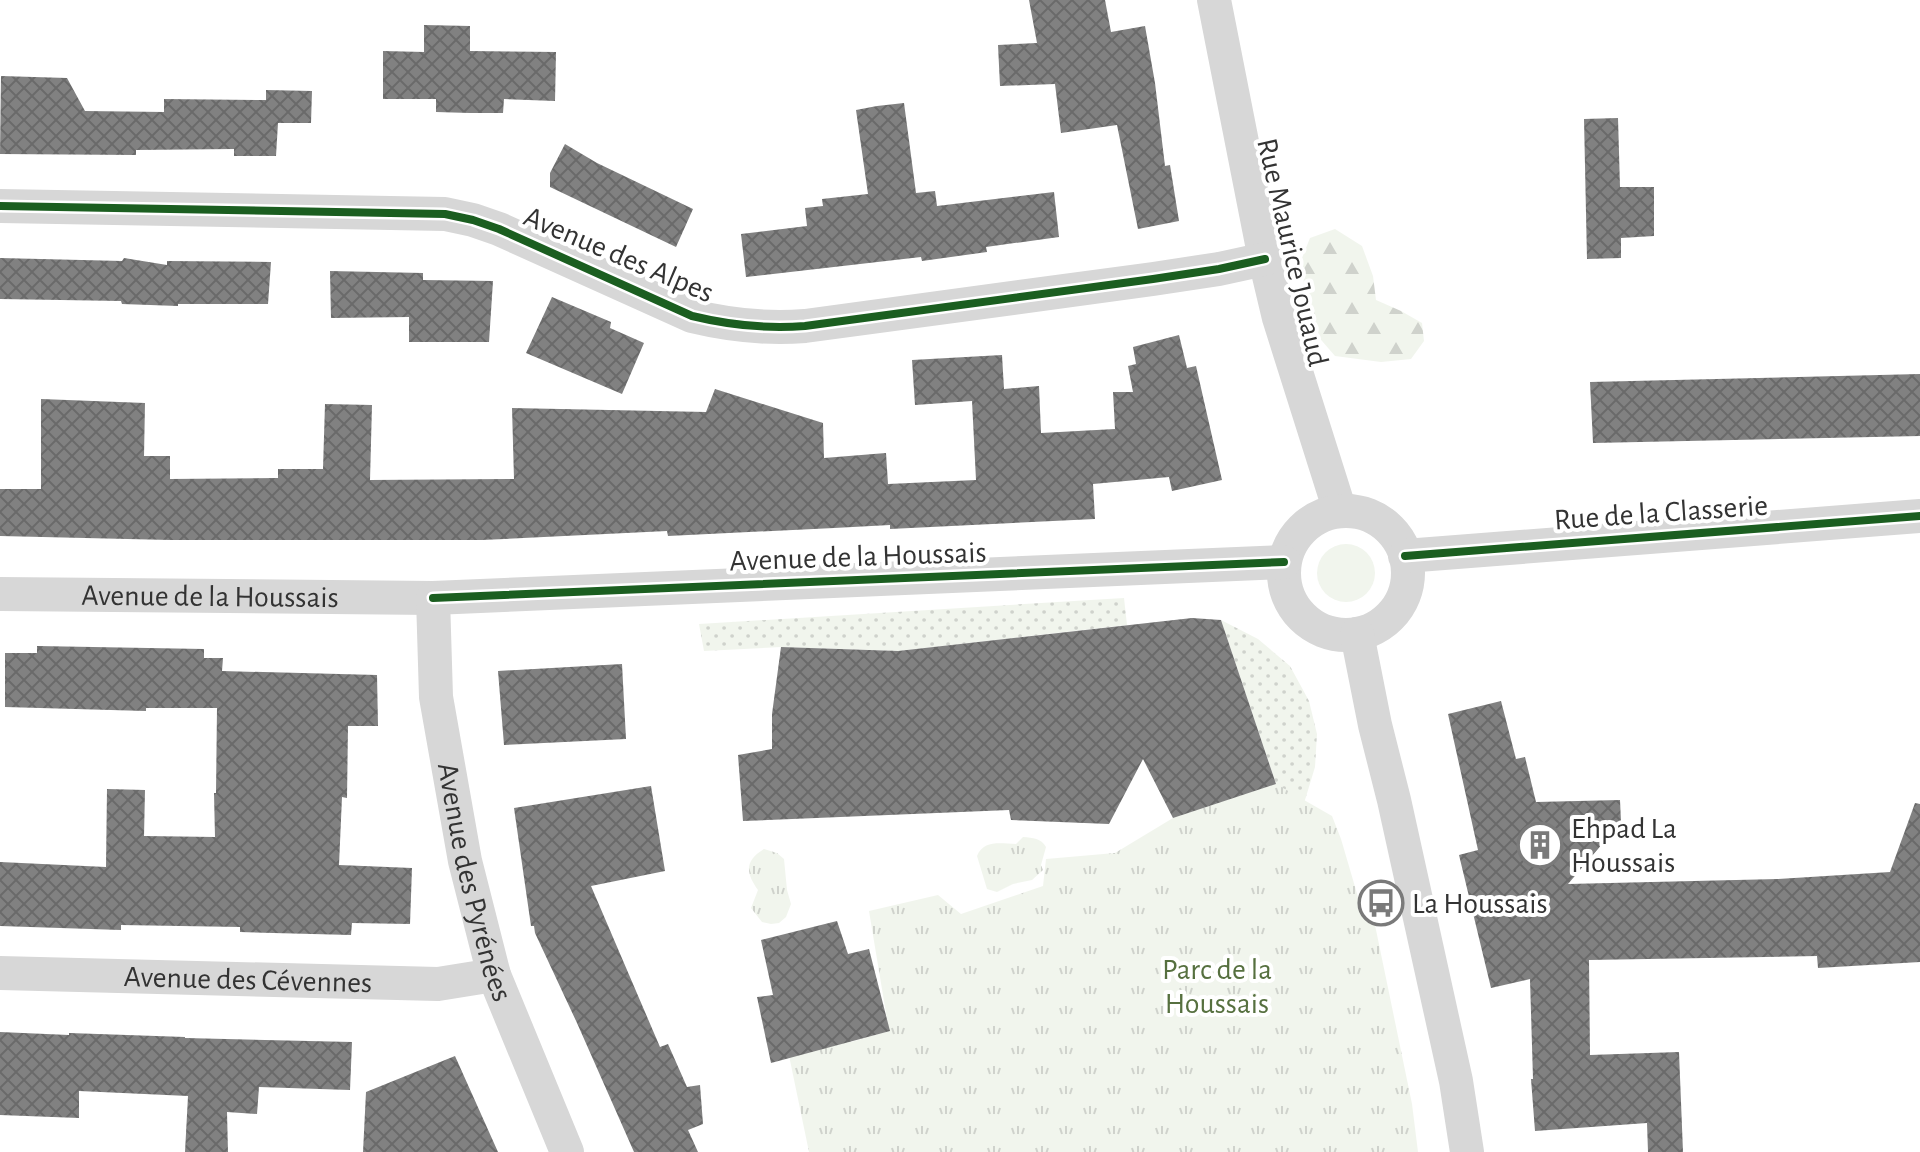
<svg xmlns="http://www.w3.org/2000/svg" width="1920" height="1152" viewBox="0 0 1920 1152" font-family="'Alegreya Sans',sans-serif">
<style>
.grass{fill:url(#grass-dots)}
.forest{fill:url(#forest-firs)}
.park{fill:url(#park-tufts)}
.garden{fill:#f1f5ed}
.building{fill:url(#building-cross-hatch)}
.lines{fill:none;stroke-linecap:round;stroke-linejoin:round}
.minor{stroke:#d7d7d7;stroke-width:34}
.cycleway-casing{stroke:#fff;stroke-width:13}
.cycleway{stroke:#1b5e20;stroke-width:8}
.labels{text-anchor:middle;stroke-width:8;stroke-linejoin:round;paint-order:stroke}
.street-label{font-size:30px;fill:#333;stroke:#fff}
.poi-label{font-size:30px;fill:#333;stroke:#fff;text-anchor:start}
.park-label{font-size:30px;fill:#56703f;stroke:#fff}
</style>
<defs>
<pattern id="grass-dots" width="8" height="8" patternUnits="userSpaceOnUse" patternTransform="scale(2)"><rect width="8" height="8" fill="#f1f5ed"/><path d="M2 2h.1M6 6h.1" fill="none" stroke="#cfd2cc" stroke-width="1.8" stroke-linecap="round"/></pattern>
<pattern id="forest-firs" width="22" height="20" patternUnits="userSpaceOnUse" patternTransform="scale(2)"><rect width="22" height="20" fill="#f1f5ed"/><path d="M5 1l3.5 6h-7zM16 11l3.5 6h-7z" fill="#cfd2cc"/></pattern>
<pattern id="park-tufts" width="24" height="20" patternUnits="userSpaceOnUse" patternTransform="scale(2)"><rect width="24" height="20" fill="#f1f5ed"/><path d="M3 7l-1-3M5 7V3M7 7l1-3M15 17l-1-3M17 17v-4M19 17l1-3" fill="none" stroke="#cfd2cc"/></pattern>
<pattern id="building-cross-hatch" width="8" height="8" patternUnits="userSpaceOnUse" patternTransform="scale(2)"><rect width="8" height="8" fill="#818181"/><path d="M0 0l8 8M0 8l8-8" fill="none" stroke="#6a6a6a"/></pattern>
</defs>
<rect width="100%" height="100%" fill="#fff"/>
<path class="grass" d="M 1124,598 L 1127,625 L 898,651 L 781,647 L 704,651 L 699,624 Z
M 1221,620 L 1258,639 L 1290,666 L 1309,701 L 1317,734 L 1315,767 L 1278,889 L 1182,815 L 1276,784 Z"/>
<path class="forest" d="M 1335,229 L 1362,246 L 1373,276 L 1376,300 L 1401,311 L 1422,323 L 1424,341 L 1411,359 L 1381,362 L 1335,356 L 1316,334 L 1305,299 L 1302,258 L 1310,238 Z"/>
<path class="park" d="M 1276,784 L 1332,816 L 1341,839 L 1358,897 L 1375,925 L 1412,1104 L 1418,1152 L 809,1152 L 786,1041 L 847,1026 L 851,1042 L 889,1031 L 869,911 L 938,895 L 961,914 L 1043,886 L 1046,859 L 1115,853 L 1173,818 Z
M 1023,837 C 1033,838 1041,838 1046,847 L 1041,865 L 1043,870 L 1032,880 L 1013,884 L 997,892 L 987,889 L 977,856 C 984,839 1002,844 1016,844 Z
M 764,849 L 777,853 L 784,859 L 787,890 L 791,904 L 786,917 L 779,923 L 771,924 L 762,922 L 751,908 L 758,890 C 746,873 744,861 764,849 Z"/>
<path class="garden" d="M1317 573a29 29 0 1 1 58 0a29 29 0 1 1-58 0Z"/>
<path class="building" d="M 1029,0 L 1105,0 L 1111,32 L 1145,26 L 1155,83 L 1165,166 L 1170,165 L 1179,221 L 1138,229 L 1117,125 L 1061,133 L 1055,84 L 1000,86 L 998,45 L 1037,43 Z
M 424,25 L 470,26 L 470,51 L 556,52 L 555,101 L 504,99 L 503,113 L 470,113 L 436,112 L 436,99 L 383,99 L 383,51 L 424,52 Z
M 1,76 L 67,78 L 85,111 L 164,112 L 164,99 L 266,100 L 266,90 L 312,91 L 311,123 L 278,123 L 276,156 L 234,156 L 234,149 L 136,150 L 136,155 L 0,154 Z
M 904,103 L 916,193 L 935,191 L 937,206 L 1054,192 L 1059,237 L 986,247 L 987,252 L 922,261 L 921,257 L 746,277 L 741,234 L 807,226 L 805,208 L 823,206 L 822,199 L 868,194 L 856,110 L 877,106 Z
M 1618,118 L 1620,187 L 1654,187 L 1654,236 L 1621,238 L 1621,258 L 1587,259 L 1584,119 Z
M 565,144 L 597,163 L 693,209 L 676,247 L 550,187 L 550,173 Z
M 0,258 L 122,261 L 124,258 L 167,265 L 167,261 L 271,262 L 268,304 L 178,304 L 178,306 L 122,304 L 121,301 L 0,299 Z
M 330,271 L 423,273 L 423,280 L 493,281 L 489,342 L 409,342 L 409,317 L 331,318 Z
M 552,297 L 611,322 L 610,328 L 644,343 L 622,394 L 526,353 Z
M 1179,335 L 1187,368 L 1196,366 L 1222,480 L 1172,491 L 1169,477 L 1093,484 L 1095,519 L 890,529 L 890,525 L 834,528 L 668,536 L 667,531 L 482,540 L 170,540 L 0,536 L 0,489 L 41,489 L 41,399 L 145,403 L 144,456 L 170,456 L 170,479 L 278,478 L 278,469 L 323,469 L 325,404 L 372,405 L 370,480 L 514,479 L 512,408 L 706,412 L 715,389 L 823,423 L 824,458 L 886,453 L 888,484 L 976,480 L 972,401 L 915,405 L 912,360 L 1002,355 L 1004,389 L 1039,386 L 1041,433 L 1115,429 L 1113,392 L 1133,392 L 1128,366 L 1136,364 L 1133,347 Z
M 1920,374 L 1920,436 L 1593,443 L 1590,382 Z
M 1192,618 L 1221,620 L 1276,784 L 1173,818 L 1143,759 L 1109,824 L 1011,820 L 1009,810 L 743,821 L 738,755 L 772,749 L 772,714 L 781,647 L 898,651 Z
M 37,646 L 204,649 L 204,658 L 223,658 L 222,671 L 377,675 L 378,726 L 348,726 L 347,798 L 342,797 L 339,865 L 412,868 L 410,924 L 352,923 L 351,935 L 240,932 L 240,927 L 121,925 L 121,930 L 0,926 L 0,862 L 106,867 L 107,789 L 145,790 L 144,836 L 215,837 L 214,793 L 216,793 L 217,708 L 146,708 L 146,711 L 5,707 L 5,653 L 37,653 Z
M 622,664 L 626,739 L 504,745 L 498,671 Z
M 1501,701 L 1516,759 L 1525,757 L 1536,802 L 1620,800 L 1621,822 L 1568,884 L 1778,879 L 1890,872 L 1915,803 L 1920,804 L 1920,962 L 1818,968 L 1817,956 L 1589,960 L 1590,1055 L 1679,1052 L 1683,1152 L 1648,1152 L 1647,1123 L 1535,1131 L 1531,1079 L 1533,1079 L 1530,979 L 1491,988 L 1459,855 L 1478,850 L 1448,714 Z
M 651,786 L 665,871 L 591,886 L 660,1047 L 668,1044 L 687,1087 L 700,1085 L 703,1124 L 688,1130 L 698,1152 L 634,1152 L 577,1023 L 535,933 L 534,926 L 531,926 L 514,808 Z
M 837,921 L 848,954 L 869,949 L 890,1031 L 771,1063 L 757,997 L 773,995 L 761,940 Z
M 0,1032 L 69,1035 L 69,1033 L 185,1037 L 185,1038 L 352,1042 L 350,1090 L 259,1087 L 257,1114 L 227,1112 L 228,1152 L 185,1152 L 188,1096 L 79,1091 L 79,1118 L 0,1115 Z
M 455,1056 L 498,1152 L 363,1152 L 366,1092 Z"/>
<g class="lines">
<g class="minor">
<path d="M 1214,0 L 1265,259 L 1279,318 L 1340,511"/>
<path d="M 0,206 L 445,214 L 473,220 L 499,229 L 692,316 C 729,325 767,329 805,326 L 1153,279 L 1219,269 L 1265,259"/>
<circle cx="1346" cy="573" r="62"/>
<path d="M 1405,556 L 1920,516"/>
<path id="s1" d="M 0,594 L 433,598 L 1284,562"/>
<path id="s2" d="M 433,598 L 436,697 L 465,861 L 494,975 L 567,1152"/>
<path d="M 1357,634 L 1375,725 L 1394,800 L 1456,1081 L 1467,1152"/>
<path id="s3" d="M 0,973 L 438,984 L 494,975"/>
</g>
<g class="cycleway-casing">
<path id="cycleway" d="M 0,206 L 445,214 L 473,220 L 499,229 L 692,316 C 729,325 767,329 805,326 L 1153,279 L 1219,269 L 1265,259
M 1405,556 L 1920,516
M 433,598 L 1284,562"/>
</g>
<use href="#cycleway" class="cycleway"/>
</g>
<defs>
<g id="building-ring" transform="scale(2.3)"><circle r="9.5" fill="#fff" stroke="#7a7a7a" stroke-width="1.5"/><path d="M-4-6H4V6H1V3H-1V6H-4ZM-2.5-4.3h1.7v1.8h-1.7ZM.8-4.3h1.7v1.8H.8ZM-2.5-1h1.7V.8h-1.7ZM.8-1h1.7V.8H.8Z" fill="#7a7a7a"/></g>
<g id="bus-ring" transform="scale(2.3)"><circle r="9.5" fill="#fff" stroke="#7a7a7a" stroke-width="1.5"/><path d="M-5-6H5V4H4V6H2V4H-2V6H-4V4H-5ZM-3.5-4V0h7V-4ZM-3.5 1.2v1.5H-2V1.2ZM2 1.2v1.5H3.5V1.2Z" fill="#7a7a7a"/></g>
</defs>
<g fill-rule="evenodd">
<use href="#building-ring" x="1540" y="845"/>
<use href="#bus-ring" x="1381" y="903"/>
</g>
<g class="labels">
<g class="street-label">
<text transform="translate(1293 252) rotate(77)" y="10">Rue Maurice Jouaud</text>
<text transform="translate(619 254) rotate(23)" y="10">Avenue des Alpes</text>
<text transform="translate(1661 512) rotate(-4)" y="10">Rue de la Classerie</text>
<text transform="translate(858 556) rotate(-2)" y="10">Avenue de la Houssais</text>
<text dy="10" stroke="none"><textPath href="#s1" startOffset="210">Avenue de la Houssais</textPath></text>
<text dy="10" stroke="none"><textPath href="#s2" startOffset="288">Avenue des Pyrénées</textPath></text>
<text dy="10" stroke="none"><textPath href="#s3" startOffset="248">Avenue des Cévennes</textPath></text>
</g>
<g class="poi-label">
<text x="1571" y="838">Ehpad La<tspan x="1571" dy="34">Houssais</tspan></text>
<text x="1412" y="913">La Houssais</text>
</g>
<g class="park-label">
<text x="1217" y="979">Parc de la<tspan x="1217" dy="34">Houssais</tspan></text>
</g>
</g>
</svg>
